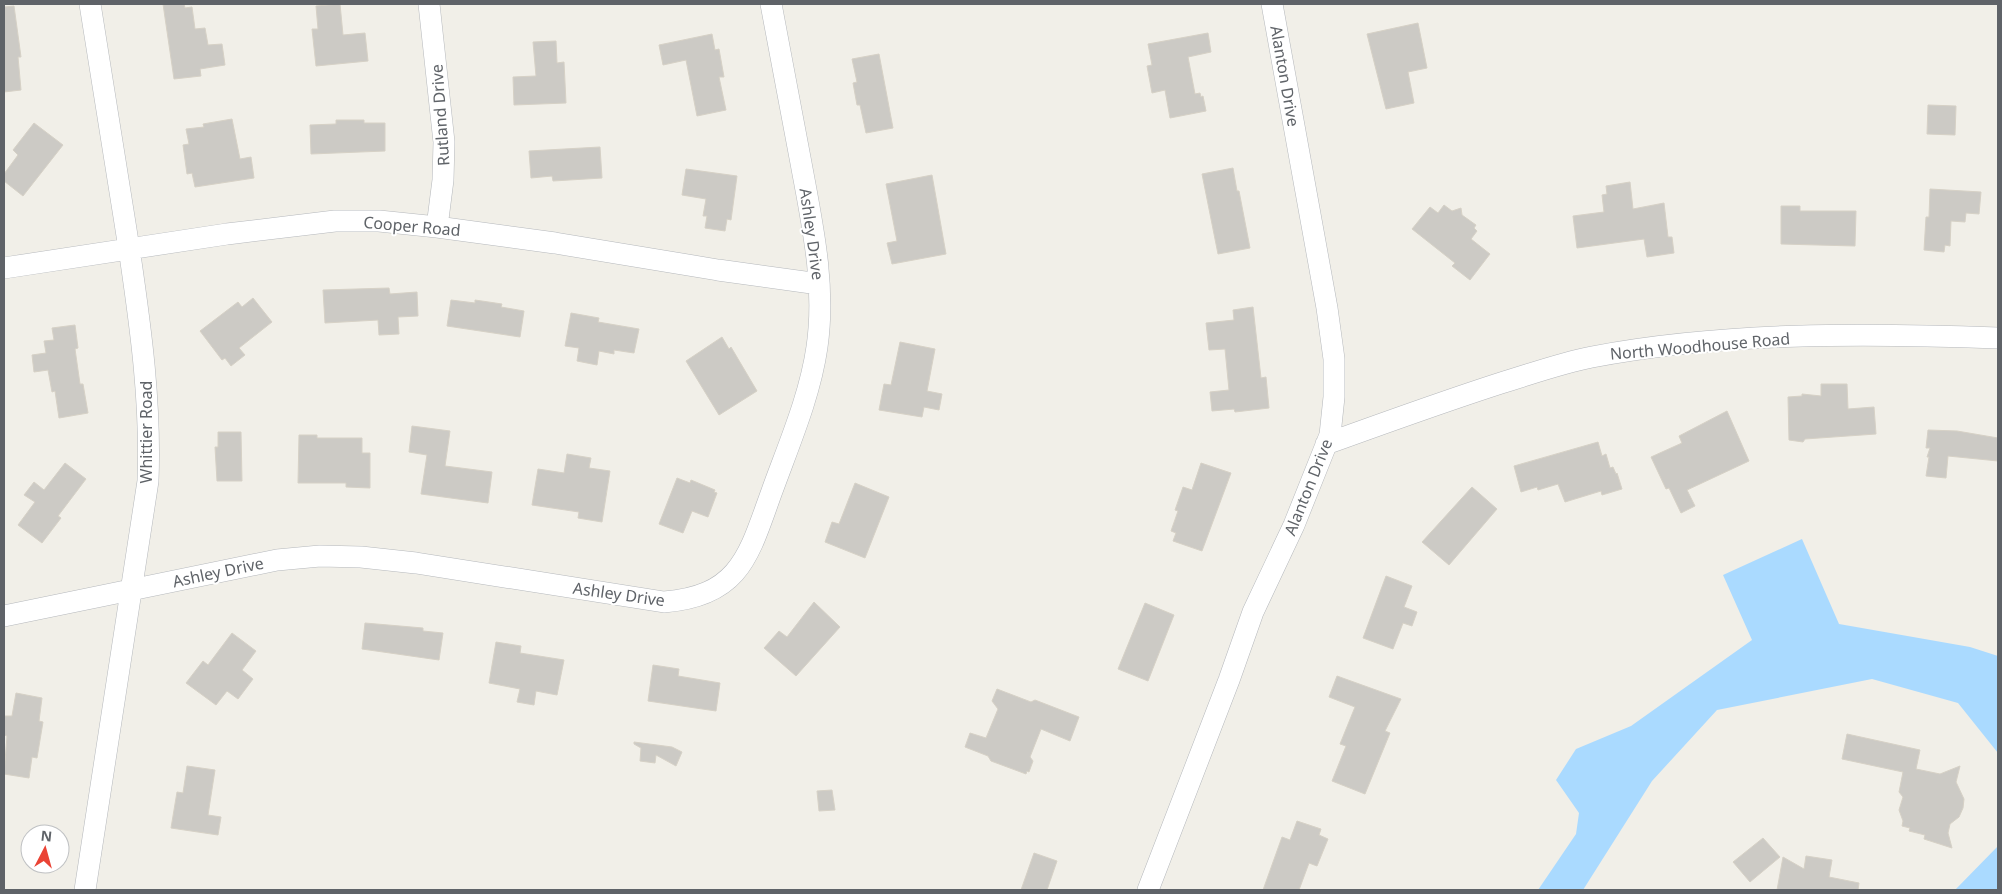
<svg xmlns="http://www.w3.org/2000/svg" width="2002" height="894" viewBox="0 0 2002 894" font-family="'Noto Sans',sans-serif">
<style>
.water{fill:#aadaff}
.building{fill:#cccac5;stroke:#d6d1c6}
.lines{fill:none;stroke-linecap:round;stroke-linejoin:round}
.minor-casing{stroke:#b5b8bc;stroke-width:22}
.minor{stroke:#fff;stroke-width:21}
.labels{text-anchor:middle;stroke-width:4;stroke-linejoin:round;paint-order:stroke}
.street-label{font-size:16px;fill:#5f6368;stroke:#fff}
</style>
<rect width="100%" height="100%" fill="#f1efe8"/>
<path class="water" d="M 1802,539 L 1839,624 L 1970,647 L 1998,656 L 1998,753 L 1958,703 L 1872,679 L 1717,710 L 1652,781 L 1583,890 L 1538,890 L 1576,834 L 1579,813 L 1556,780 L 1576,749 L 1631,726 L 1752,640 L 1723,575 Z
M 1998,846 L 1998,890 L 1955,890 Z"/>
<path class="building" d="M 163,4 L 184,4 L 185,8 L 192,7 L 195,29 L 205,28 L 208,45 L 222,44 L 225,65 L 200,69 L 201,76 L 174,79 Z
M 340,4 L 343,35 L 365,33 L 368,61 L 316,66 L 312,29 L 318,29 L 316,6 Z
M 14,6 L 21,57 L 18,57 L 21,90 L 4,92 L 4,7 Z
M 1418,23 L 1427,68 L 1408,72 L 1414,103 L 1386,109 L 1367,34 Z
M 1208,33 L 1211,52 L 1188,57 L 1195,94 L 1200,93 L 1201,97 L 1203,96 L 1206,111 L 1170,118 L 1165,90 L 1152,93 L 1147,66 L 1152,65 L 1148,44 Z
M 712,34 L 715,50 L 719,49 L 724,77 L 719,77 L 726,110 L 697,116 L 686,60 L 663,65 L 659,45 Z
M 556,41 L 557,63 L 564,62 L 566,103 L 514,105 L 513,77 L 536,76 L 533,42 Z
M 879,54 L 893,128 L 866,133 L 860,105 L 857,105 L 853,83 L 857,82 L 852,59 Z
M 1928,105 L 1956,106 L 1955,135 L 1927,134 Z
M 232,119 L 240,159 L 251,157 L 254,178 L 195,187 L 192,173 L 187,174 L 183,145 L 189,144 L 186,129 L 204,127 L 203,124 Z
M 336,120 L 364,120 L 364,123 L 385,123 L 385,151 L 311,154 L 310,125 L 336,124 Z
M 34,123 L 63,145 L 23,196 L 4,181 L 4,174 L 18,155 L 13,150 Z
M 600,147 L 602,178 L 553,181 L 552,176 L 531,178 L 529,151 Z
M 1233,168 L 1237,191 L 1239,191 L 1250,248 L 1218,254 L 1202,174 Z
M 686,169 L 737,176 L 731,220 L 727,219 L 725,231 L 705,228 L 707,216 L 703,216 L 706,199 L 682,195 Z
M 932,175 L 946,254 L 892,264 L 887,243 L 897,241 L 886,184 Z
M 1630,182 L 1633,209 L 1664,203 L 1668,237 L 1672,237 L 1674,253 L 1647,257 L 1644,239 L 1577,248 L 1573,216 L 1604,212 L 1602,195 L 1607,194 L 1606,186 Z
M 1930,189 L 1981,192 L 1979,214 L 1966,213 L 1965,222 L 1951,221 L 1950,246 L 1945,245 L 1944,252 L 1924,250 L 1926,217 L 1929,217 Z
M 1444,205 L 1452,211 L 1461,208 L 1462,215 L 1476,225 L 1474,228 L 1477,231 L 1471,239 L 1490,254 L 1470,280 L 1452,266 L 1455,263 L 1412,229 L 1430,207 L 1438,213 Z
M 1781,206 L 1800,206 L 1800,211 L 1856,211 L 1855,246 L 1781,244 Z
M 389,288 L 390,294 L 417,292 L 418,316 L 398,317 L 399,334 L 379,335 L 378,320 L 325,323 L 323,290 Z
M 253,298 L 272,322 L 239,348 L 245,355 L 231,366 L 225,358 L 222,360 L 200,331 L 238,302 L 242,307 Z
M 451,300 L 475,303 L 475,300 L 502,304 L 501,307 L 524,311 L 520,337 L 447,326 Z
M 1253,307 L 1261,378 L 1266,377 L 1269,408 L 1235,412 L 1234,409 L 1212,411 L 1210,392 L 1229,390 L 1225,349 L 1209,350 L 1206,323 L 1234,320 L 1233,310 Z
M 571,313 L 599,318 L 598,322 L 639,329 L 634,353 L 614,350 L 614,354 L 599,351 L 597,365 L 577,361 L 579,348 L 565,346 Z
M 75,325 L 78,348 L 75,349 L 80,384 L 83,384 L 88,413 L 59,418 L 55,391 L 52,392 L 48,370 L 34,372 L 32,355 L 46,353 L 44,341 L 54,340 L 52,328 Z
M 722,337 L 729,349 L 731,347 L 757,391 L 719,415 L 686,361 Z
M 900,342 L 935,349 L 927,391 L 942,394 L 939,410 L 924,407 L 922,417 L 879,410 L 884,384 L 891,385 Z
M 1821,384 L 1847,384 L 1848,409 L 1874,407 L 1876,434 L 1805,439 L 1803,442 L 1789,440 L 1788,397 L 1802,396 L 1802,394 L 1821,396 Z
M 1727,411 L 1749,461 L 1687,490 L 1695,506 L 1681,513 L 1669,488 L 1666,489 L 1651,457 L 1682,443 L 1679,436 Z
M 412,426 L 450,431 L 445,466 L 492,472 L 488,503 L 421,494 L 427,455 L 409,452 Z
M 1928,430 L 1957,431 L 1998,438 L 1998,461 L 1948,456 L 1946,478 L 1926,476 L 1929,457 L 1927,457 L 1930,448 L 1926,448 Z
M 218,432 L 241,432 L 242,481 L 217,481 L 215,447 L 218,447 Z
M 299,435 L 317,435 L 317,438 L 362,438 L 362,453 L 370,453 L 370,488 L 346,487 L 346,483 L 298,483 Z
M 1598,442 L 1602,456 L 1606,454 L 1610,468 L 1613,467 L 1616,474 L 1617,473 L 1622,489 L 1602,495 L 1601,491 L 1565,502 L 1558,484 L 1538,490 L 1537,487 L 1521,492 L 1514,466 Z
M 567,454 L 591,458 L 589,468 L 610,471 L 602,522 L 578,518 L 579,512 L 532,505 L 538,469 L 564,473 Z
M 65,463 L 86,479 L 58,516 L 61,518 L 42,543 L 18,525 L 35,502 L 24,495 L 34,482 L 44,490 Z
M 1201,463 L 1231,473 L 1202,551 L 1173,541 L 1176,533 L 1171,531 L 1178,511 L 1175,510 L 1183,487 L 1192,490 Z
M 677,478 L 690,483 L 691,480 L 715,490 L 714,492 L 717,493 L 708,517 L 692,511 L 683,533 L 659,524 Z
M 855,483 L 889,497 L 865,558 L 825,542 L 832,522 L 839,524 Z
M 1472,487 L 1497,509 L 1449,565 L 1422,542 Z
M 1386,576 L 1412,586 L 1404,607 L 1417,612 L 1412,626 L 1403,623 L 1393,649 L 1363,638 Z
M 814,602 L 840,627 L 796,676 L 764,648 L 779,631 L 787,637 Z
M 1145,603 L 1174,615 L 1148,681 L 1118,669 Z
M 365,623 L 423,628 L 423,631 L 443,633 L 439,660 L 362,649 Z
M 232,633 L 256,651 L 242,670 L 253,679 L 238,699 L 227,691 L 216,705 L 186,683 L 203,661 L 208,665 Z
M 496,642 L 521,646 L 520,653 L 564,660 L 557,695 L 536,691 L 534,705 L 517,702 L 520,689 L 489,683 Z
M 653,665 L 679,669 L 678,676 L 720,683 L 716,711 L 648,701 Z
M 1337,676 L 1401,699 L 1385,731 L 1390,733 L 1365,794 L 1332,781 L 1346,746 L 1340,744 L 1355,707 L 1329,697 Z
M 997,689 L 1031,702 L 1035,700 L 1079,717 L 1070,741 L 1041,729 L 1030,757 L 1033,761 L 1029,772 L 1027,771 L 1026,774 L 991,761 L 988,756 L 965,747 L 970,733 L 986,738 L 998,709 L 992,701 Z
M 16,693 L 42,698 L 39,721 L 43,722 L 37,758 L 32,757 L 29,778 L 4,774 L 7,736 L 4,735 L 4,716 L 12,716 Z
M 1847,734 L 1920,750 L 1916,769 L 1940,774 L 1960,766 L 1956,782 L 1964,799 L 1963,808 L 1959,817 L 1950,824 L 1948,833 L 1952,848 L 1924,839 L 1925,835 L 1909,831 L 1910,828 L 1902,826 L 1903,821 L 1899,810 L 1903,797 L 1899,792 L 1903,772 L 1842,759 Z
M 634,742 L 672,747 L 682,752 L 676,766 L 656,755 L 655,763 L 640,761 L 641,748 L 634,744 Z
M 187,766 L 215,770 L 208,815 L 221,817 L 218,835 L 171,828 L 177,792 L 183,793 Z
M 832,790 L 835,810 L 819,811 L 817,791 Z
M 1297,821 L 1321,829 L 1319,835 L 1328,839 L 1317,866 L 1309,863 L 1299,890 L 1263,890 L 1282,837 L 1290,840 Z
M 1763,838 L 1780,857 L 1750,882 L 1733,862 Z
M 1034,853 L 1057,861 L 1047,890 L 1021,890 Z
M 1806,856 L 1832,860 L 1829,877 L 1859,883 L 1858,890 L 1777,890 L 1783,857 L 1804,869 Z"/>
<g class="lines">
<g class="minor-casing">
<path id="minor" d="M 429,4 L 444,142 L 443,180 L 437,227
M 4,268 L 227,234 L 335,221 L 379,221 L 437,227 L 555,243 L 718,270 L 819,284
M 1326,444 C 1384,423 1442,402 1501,383 C 1531,374 1561,363 1592,357 C 1723,332 1865,333 1998,338
M 4,616 L 277,560 L 320,556 L 361,557 L 416,563 L 664,602 C 741,596 749,554 772,491 C 789,444 810,396 817,347 C 826,285 812,223 801,163 C 791,110 781,57 771,4
M 85,890 L 148,481 C 151,404 141,330 130,255 C 117,171 103,87 90,4
M 1148,890 L 1229,680 L 1253,612 L 1294,525 L 1330,435 L 1334,397 L 1334,359 L 1327,308 L 1272,4"/>
</g>
<use href="#minor" class="minor"/>
</g>
<g class="labels">
<g class="street-label">
<text transform="translate(1285 76) rotate(80)" y="6">Alanton Drive</text>
<text transform="translate(440 115) rotate(-94)" y="6">Rutland Drive</text>
<text transform="translate(412 226) rotate(5)" y="6">Cooper Road</text>
<text transform="translate(812 234) rotate(82)" y="6">Ashley Drive</text>
<text transform="translate(1700 346) rotate(-5)" y="6">North Woodhouse Road</text>
<text transform="translate(146 432) rotate(-90)" y="6">Whittier Road</text>
<text transform="translate(1308 487) rotate(-68)" y="6">Alanton Drive</text>
<text transform="translate(218 572) rotate(-12)" y="6">Ashley Drive</text>
<text transform="translate(619 594) rotate(8)" y="6">Ashley Drive</text>
</g>
</g>
<rect width="2002" height="894" fill="none" stroke="#5f6368" stroke-width="10"/>
<g transform="translate(45 849) rotate(6)"><circle r="24" fill="#ffffff" stroke="#bfc1c3"/>
<path d="M0-4L9 19L0 12L-9 19Z" fill="#ea4335"/>
<text y="-8" font-size="14" font-weight="bold" text-anchor="middle" fill="#5f6368">N</text>
</g>
</svg>
